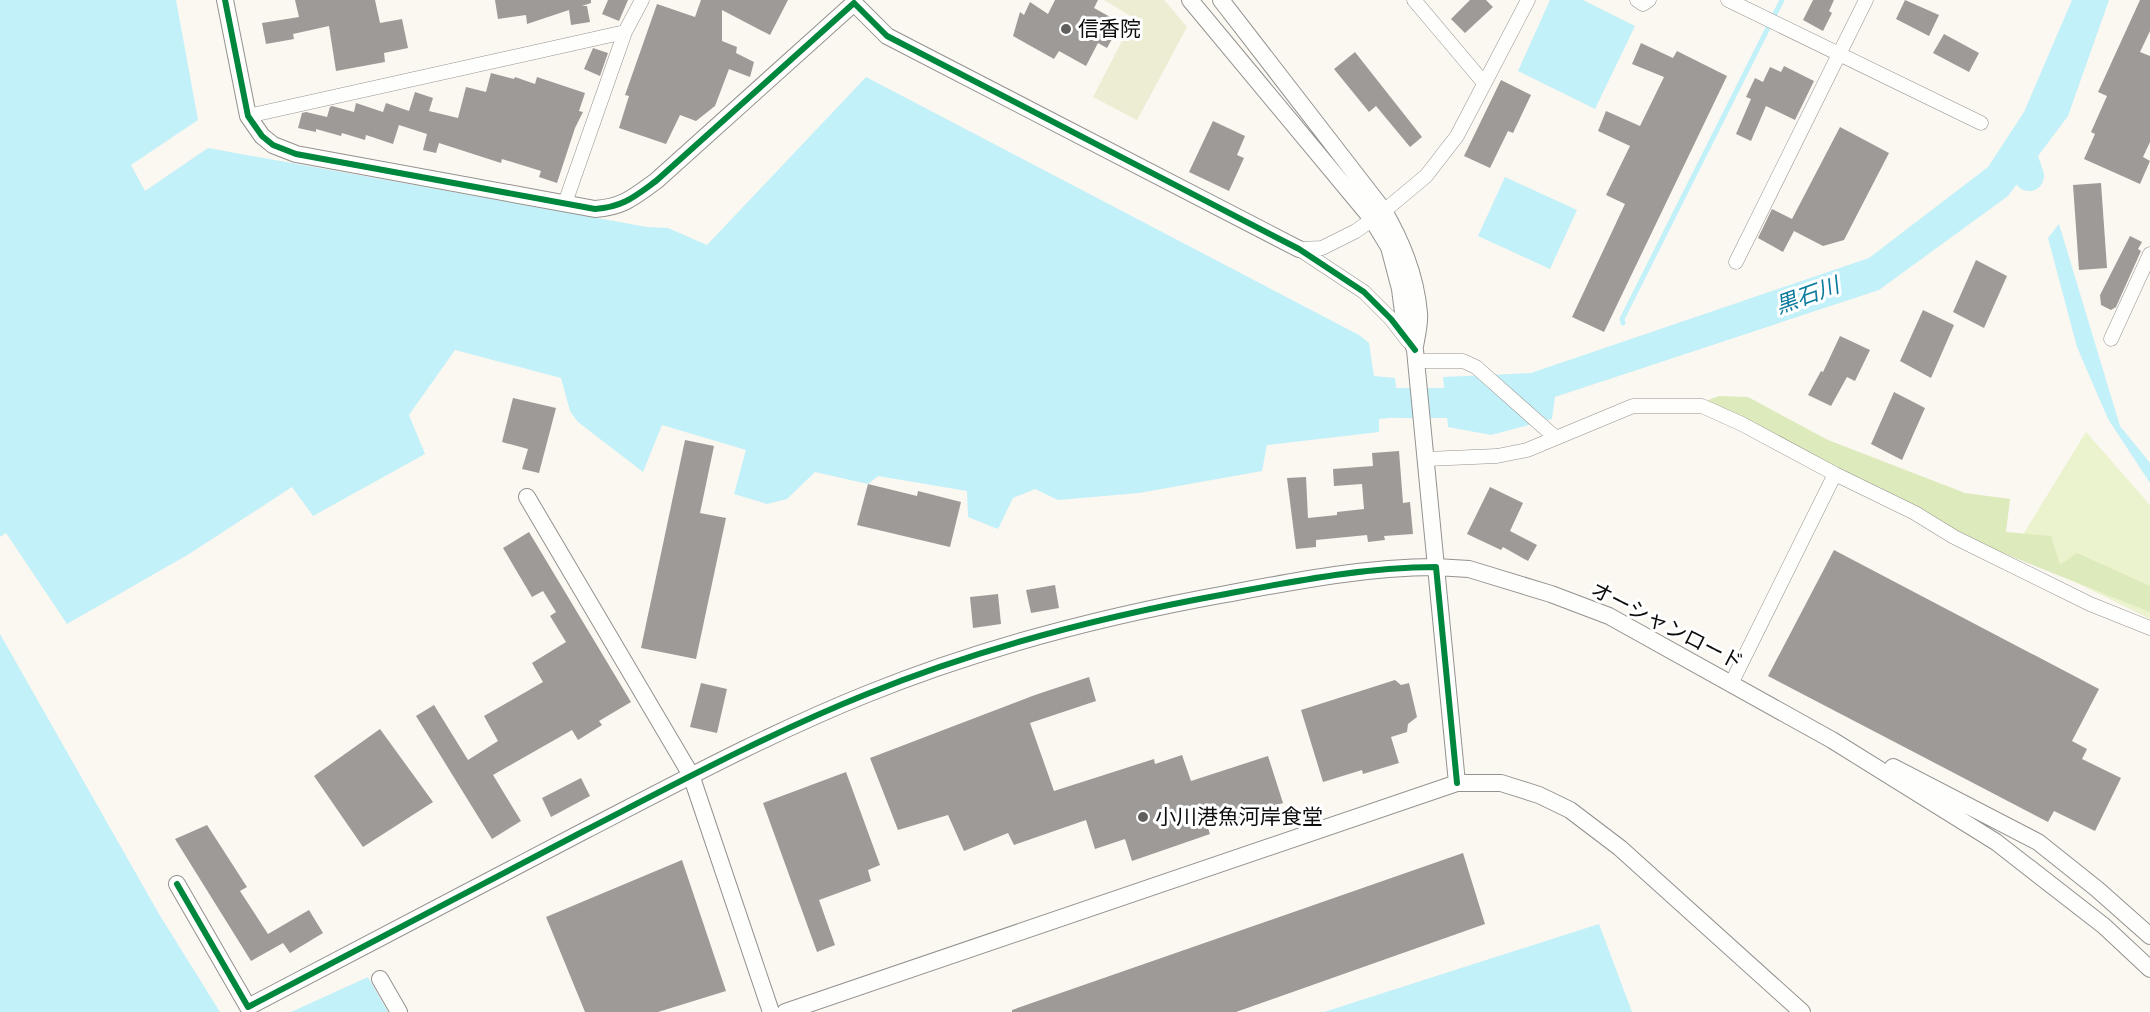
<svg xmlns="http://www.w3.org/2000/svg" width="2150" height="1012" viewBox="0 0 2150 1012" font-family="Bitter,'Noto Sans JP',serif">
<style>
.green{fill:#ebf2ce}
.forest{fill:#ddeabb}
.cemetery{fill:#ecedd3}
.water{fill:#c3f1f9}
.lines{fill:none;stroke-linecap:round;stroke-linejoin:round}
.stream{stroke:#c3f1f9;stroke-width:5}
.river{stroke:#c3f1f9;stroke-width:30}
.building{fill:#9e9a97}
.minor-casing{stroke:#949290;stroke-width:15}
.tertiary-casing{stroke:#949290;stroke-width:18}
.minor{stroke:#fefefd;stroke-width:14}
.tertiary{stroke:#fefefd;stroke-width:16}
.cycleway-casing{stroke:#fff;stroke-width:10}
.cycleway{stroke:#00873e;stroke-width:6}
.poi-dot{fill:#605f5d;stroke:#fff;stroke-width:2}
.labels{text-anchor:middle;stroke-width:6;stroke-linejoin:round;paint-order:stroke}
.poi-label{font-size:21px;fill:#0d0d0d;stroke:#fff;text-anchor:start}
.street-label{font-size:21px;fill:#0d0d0d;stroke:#fff}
.water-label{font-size:22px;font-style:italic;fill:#0a7b9c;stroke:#fff}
</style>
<rect width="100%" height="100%" fill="#fbf7f1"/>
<path class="green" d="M 2086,432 L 2150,505 L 2150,619 L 2013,551 Z"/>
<path class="forest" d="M 1719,396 L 1748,397 L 1828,440 L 1965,493 L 2010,499 L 2006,532 L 2051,536 L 2060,565 L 2077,553 L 2150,586 L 2150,612 L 1978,543 L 1703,402 Z"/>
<path class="cemetery" d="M 1104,0 L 1164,0 L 1187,27 L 1137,120 L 1093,97 L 1134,18 Z"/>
<path class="water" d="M 0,0 L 176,0 L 198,120 L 131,165 L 145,191 L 208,148 L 647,227 L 668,228 L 707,245 L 866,77 L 1359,335 L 1369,343 L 1374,376 L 1395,378 L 1399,417 L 1379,419 L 1379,432 L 1267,445 L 1262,471 L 1139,493 L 1058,500 L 1035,489 L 1013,498 L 998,529 L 968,517 L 967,491 L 878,476 L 868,484 L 815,472 L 787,499 L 767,504 L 734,494 L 746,450 L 662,425 L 643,472 L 578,422 L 570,411 L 561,378 L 455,350 L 409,415 L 425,454 L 313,516 L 292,487 L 189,554 L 67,624 L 6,533 L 0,537 Z
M 1550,0 L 1583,0 L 1635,26 L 1595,109 L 1518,71 Z
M 2072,0 L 2109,0 L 2068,116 L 2008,196 L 1879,290 L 1555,397 L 1552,419 L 1491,435 L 1448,427 L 1443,377 L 1531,373 L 1869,258 L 1988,167 L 2024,112 Z
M 1505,177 L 1577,210 L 1550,269 L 1478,236 Z
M 2059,224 L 2120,426 L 2150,463 L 2150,483 L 2108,419 L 2077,347 L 2048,238 Z
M 0,634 L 159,914 L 220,1012 L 0,1012 Z
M 1599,924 L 1632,1012 L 1324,1012 Z
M 368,977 L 388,1012 L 291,1012 Z"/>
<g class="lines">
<path class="stream" d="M 1623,323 L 1622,319 L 1782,0"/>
<path class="river" d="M 2021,153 L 2029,176
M 1397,403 L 1484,403"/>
</g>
<path class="building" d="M 295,0 L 375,0 L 380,23 L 402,19 L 408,48 L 384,53 L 385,62 L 336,71 L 329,26 L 293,34 L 294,39 L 266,44 L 262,23 L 299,17 Z
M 495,0 L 591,0 L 591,3 L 582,6 L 587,6 L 590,22 L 571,25 L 569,10 L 527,24 L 526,15 L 498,19 Z
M 608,0 L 628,0 L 619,21 L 602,14 Z
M 701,0 L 788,0 L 770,35 L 722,10 L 722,41 L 737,47 L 736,53 L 754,62 L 750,77 L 729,69 L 715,106 L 696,121 L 680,115 L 666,144 L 619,128 L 629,96 L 625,95 L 657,4 L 695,17 Z
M 1055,0 L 1098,0 L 1094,8 L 1121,23 L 1107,48 L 1098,43 L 1086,66 L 1059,51 L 1054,59 L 1013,36 L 1020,12 L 1024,15 L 1030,2 L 1048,14 Z
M 1470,0 L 1486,0 L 1493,7 L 1465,33 L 1451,19 Z
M 1813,0 L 1834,0 L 1829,11 L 1832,13 L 1823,31 L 1803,20 Z
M 1905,0 L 1939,15 L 1929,36 L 1896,19 Z
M 2140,0 L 2150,0 L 2150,31 L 2140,52 L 2150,56 L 2150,142 L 2143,157 L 2150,161 L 2140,184 L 2084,159 L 2095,134 L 2091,132 L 2107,96 L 2098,92 Z
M 1944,34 L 1979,53 L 1969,72 L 1933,53 Z
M 1641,43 L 1673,58 L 1677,51 L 1727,76 L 1604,332 L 1572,317 L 1625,204 L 1606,195 L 1630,146 L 1598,131 L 1606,111 L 1640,126 L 1664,77 L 1632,64 Z
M 593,48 L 608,53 L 600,76 L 584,69 Z
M 1355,52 L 1422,137 L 1410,147 L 1376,106 L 1369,112 L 1334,69 Z
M 1784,66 L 1814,81 L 1795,120 L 1766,106 L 1751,141 L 1736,134 L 1751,99 L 1746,97 L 1755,78 L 1763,82 L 1770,67 L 1781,72 Z
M 491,73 L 514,79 L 515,77 L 535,84 L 537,77 L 585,93 L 579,111 L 583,112 L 575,128 L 557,183 L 539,177 L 541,171 L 502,159 L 501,163 L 439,143 L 436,153 L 423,150 L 427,134 L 399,125 L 393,144 L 366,135 L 365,140 L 342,133 L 341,136 L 316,129 L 316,132 L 298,128 L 302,113 L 306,112 L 327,117 L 330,107 L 332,106 L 354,112 L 356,103 L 383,112 L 386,103 L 409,111 L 415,92 L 433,98 L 429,111 L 458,118 L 466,87 L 486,92 Z
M 1501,80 L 1531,95 L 1513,133 L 1508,131 L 1490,168 L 1464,156 Z
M 1213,121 L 1245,136 L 1237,155 L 1244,158 L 1229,191 L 1189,172 Z
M 1840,127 L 1889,153 L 1844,240 L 1823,246 L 1794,231 L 1783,252 L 1758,238 L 1772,209 L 1792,219 Z
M 2101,183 L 2107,268 L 2079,270 L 2073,185 Z
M 2130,236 L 2142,242 L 2138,249 L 2141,251 L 2116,307 L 2111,310 L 2101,305 L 2100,295 Z
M 1976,260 L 2007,276 L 1984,328 L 1953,312 Z
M 1923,310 L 1954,325 L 1931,378 L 1900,361 Z
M 1840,336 L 1870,350 L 1855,381 L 1847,377 L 1831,406 L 1808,395 L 1821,371 L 1823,372 Z
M 1894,392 L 1925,408 L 1902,460 L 1871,444 Z
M 513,398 L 556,408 L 539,473 L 522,469 L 528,449 L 502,442 Z
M 685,440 L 714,446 L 700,513 L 726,518 L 696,659 L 641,648 Z
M 1399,451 L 1403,503 L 1410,502 L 1413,534 L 1384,536 L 1385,540 L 1368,542 L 1367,535 L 1316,540 L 1316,547 L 1296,549 L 1287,478 L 1306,477 L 1308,518 L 1337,515 L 1337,512 L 1364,509 L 1362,484 L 1334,486 L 1333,469 L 1373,466 L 1372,453 Z
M 868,484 L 917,496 L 918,491 L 961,502 L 950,547 L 857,525 Z
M 1490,487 L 1523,503 L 1510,531 L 1537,545 L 1528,561 L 1503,547 L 1501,550 L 1467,534 Z
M 529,532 L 631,702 L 599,721 L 602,725 L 578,740 L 572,730 L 493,775 L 521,821 L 492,839 L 416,716 L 434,705 L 468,760 L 498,741 L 484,716 L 543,682 L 532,663 L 566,642 L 550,616 L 556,612 L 543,591 L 532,597 L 503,548 Z
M 1834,550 L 2099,689 L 2072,741 L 2087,749 L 2082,759 L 2121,778 L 2095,831 L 2054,811 L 2048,822 L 1768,676 Z
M 1055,585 L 1059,608 L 1031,613 L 1026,590 Z
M 998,594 L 1001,624 L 973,628 L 970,597 Z
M 1089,677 L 1096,701 L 1030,723 L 1054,791 L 1154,759 L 1155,764 L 1182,755 L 1191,781 L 1268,756 L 1283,803 L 1208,828 L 1210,834 L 1132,861 L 1125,839 L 1095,849 L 1086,820 L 1014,845 L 1008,833 L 964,851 L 948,815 L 898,830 L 870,758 L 1035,695 Z
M 1395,680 L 1401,685 L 1409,683 L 1417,717 L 1408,724 L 1407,732 L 1391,737 L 1399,763 L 1363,774 L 1362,770 L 1323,782 L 1301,710 Z
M 701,683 L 727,689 L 717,733 L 690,727 Z
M 380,729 L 433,802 L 363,847 L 314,776 Z
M 846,772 L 880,865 L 868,870 L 871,881 L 819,900 L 835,945 L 817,952 L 763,803 Z
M 581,778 L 590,796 L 551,817 L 542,798 Z
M 207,825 L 247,887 L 240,891 L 268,934 L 309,910 L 323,933 L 290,953 L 283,943 L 251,961 L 175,839 Z
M 1463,853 L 1485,924 L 1236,1012 L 1012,1012 L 1012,1010 Z
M 682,860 L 726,991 L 658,1012 L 585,1012 L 546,917 Z"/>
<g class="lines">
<g class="minor-casing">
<path id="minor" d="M 1414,0 L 1484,83
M 1637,0 L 1643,4 L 1649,0
M 1728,0 L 1981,123
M 248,116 L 625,32
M 565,203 L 625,32 L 642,0
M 1299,249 L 1322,248 L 1356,231 L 1384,211 L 1426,176 L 1457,136 L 1528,0
M 1299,249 L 1364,292 L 1391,319 L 1408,341
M 1736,262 L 1866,0
M 2111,339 L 2150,254
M 1416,361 L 1463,361 L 1476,367 L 1556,438
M 1426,459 L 1497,456 L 1527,450 L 1633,406 L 1702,406 L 1742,424 L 1835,474 L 1915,513 L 1954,537 L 2090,604 L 2150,628
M 1731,684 L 1835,474"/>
</g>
<g class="tertiary-casing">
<path id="tertiary" d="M 225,0 L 248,116 L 262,136 L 273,145 L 296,154 L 595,209 C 623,207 634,197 656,181 L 854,3 L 887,36 L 1299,249
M 1190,0 L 1372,219 L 1389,247 L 1400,289 L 1404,320 L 1415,350 L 1436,567 L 1469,569 L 1551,594 L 1609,616 L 1832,740 L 1996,842 L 2104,926 L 2150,969
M 1221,0 L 1384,211 C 1402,242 1416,277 1419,313 C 1420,323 1417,335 1415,346
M 527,497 L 691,775 L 771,1012
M 1893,767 L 2038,842 L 2097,889 L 2150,936
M 177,884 L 248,1007 C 360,949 472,890 584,831 C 677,783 770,733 867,694 C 983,647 1104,616 1226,594 C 1295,581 1366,567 1436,567 L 1457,783
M 380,979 L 399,1012
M 785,1012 L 1457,783 L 1501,783 L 1539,795 L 1570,810 L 1620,848 L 1802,1012"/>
</g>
<use href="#minor" class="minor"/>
<use href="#tertiary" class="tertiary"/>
<g class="cycleway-casing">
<path id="cycleway" d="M 225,0 L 248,116 L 262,136 L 273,145 L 296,154 L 595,209 C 623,207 634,197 656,181 L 854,3 L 887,36 L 1299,249 L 1364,292 L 1391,319 L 1415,350
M 177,884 L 248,1007 C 360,949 472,890 584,831 C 677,783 770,733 867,694 C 983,647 1104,616 1226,594 C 1295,581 1366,567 1436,567 L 1457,783"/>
</g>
<use href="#cycleway" class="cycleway"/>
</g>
<g class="poi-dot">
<circle cx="1066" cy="29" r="6"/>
<circle cx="1143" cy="817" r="6"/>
</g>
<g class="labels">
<g class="poi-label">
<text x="1078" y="36">信香院</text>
<text x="1155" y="824">小川港魚河岸食堂</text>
</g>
<g class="street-label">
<text transform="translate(1667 626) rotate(27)" y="7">オーシャンロード</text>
</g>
<g class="water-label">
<text transform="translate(1807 295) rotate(-20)" y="8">黒石川</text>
</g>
</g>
</svg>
